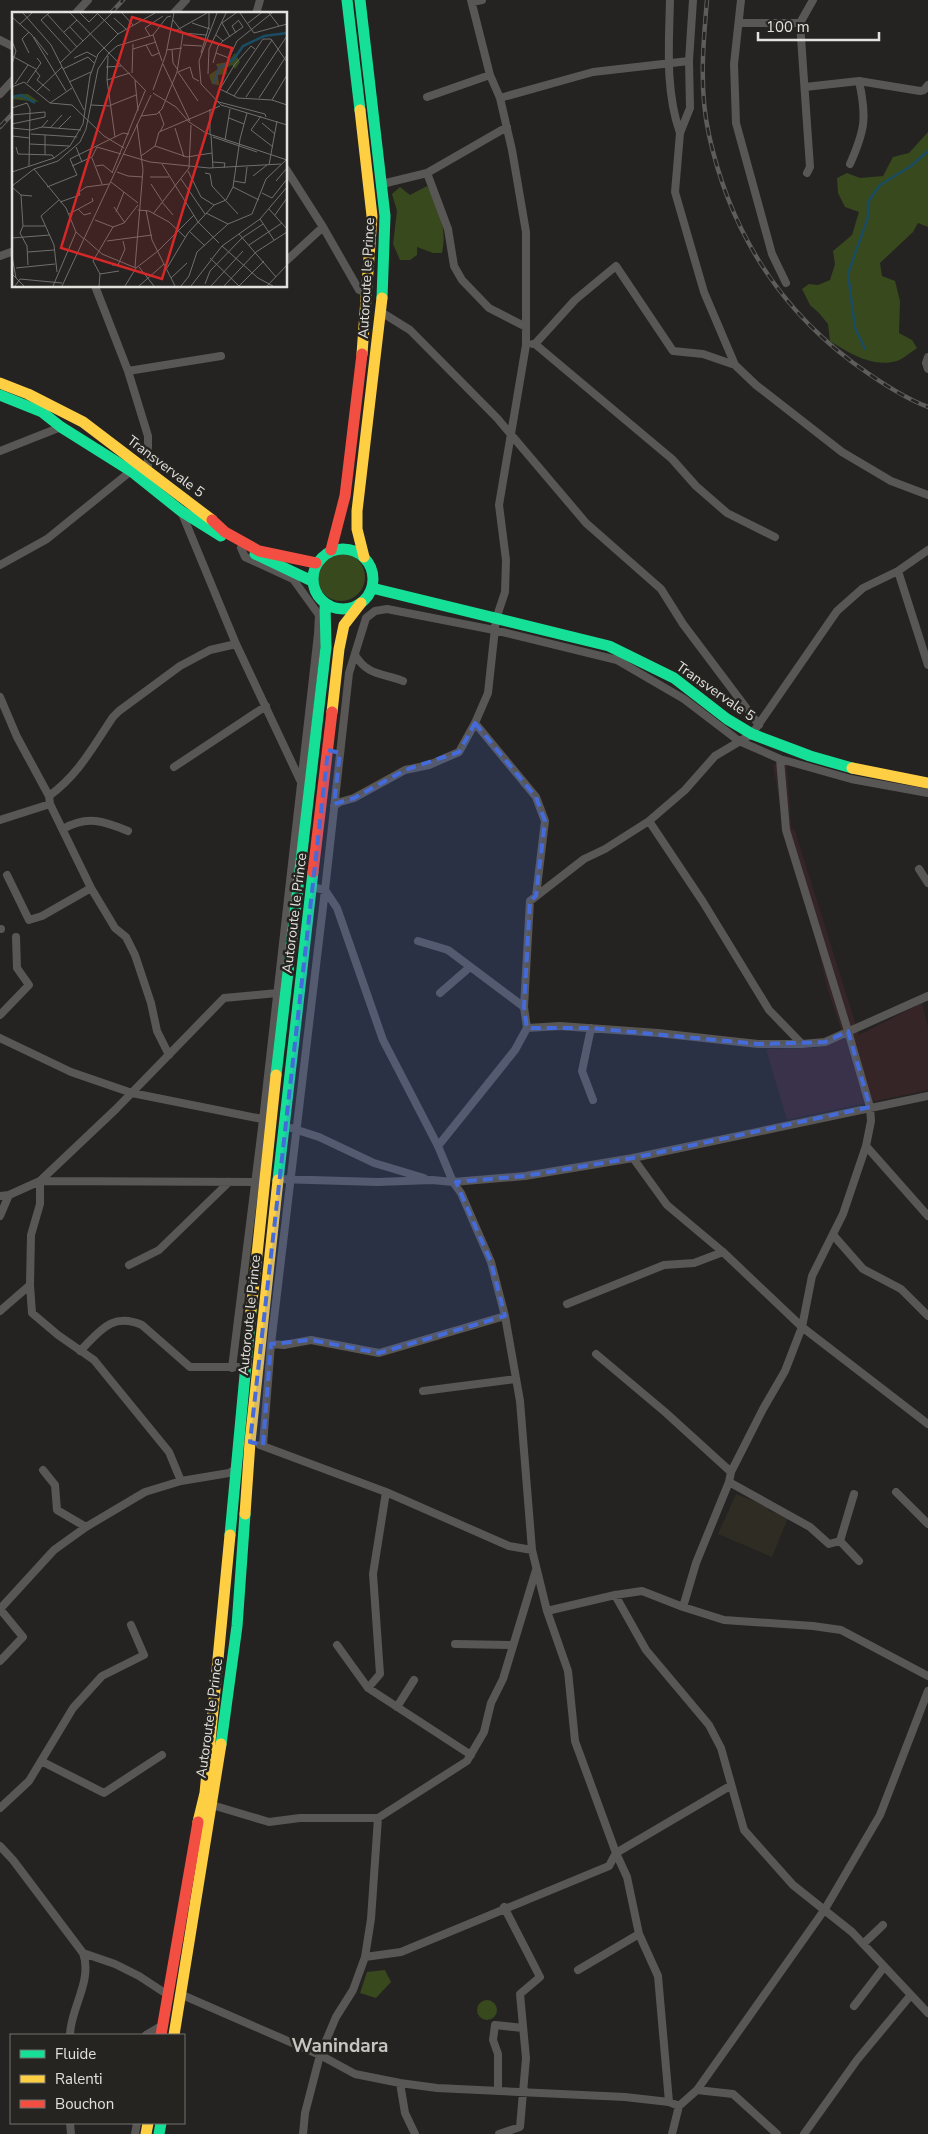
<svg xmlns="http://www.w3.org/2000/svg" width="928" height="2134" viewBox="0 0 928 2134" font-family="'Nunito Sans',sans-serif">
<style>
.commercial{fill:#362527}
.built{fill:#2f2c24}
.green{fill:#37491d}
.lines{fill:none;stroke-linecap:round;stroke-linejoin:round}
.stream{stroke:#1a4c63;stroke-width:2.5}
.street{stroke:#585756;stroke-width:8}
.fast{stroke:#16e098;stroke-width:11}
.slow{stroke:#ffcf43;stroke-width:11}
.jam{stroke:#f24e42;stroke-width:11}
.rail-casing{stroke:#5d5d5c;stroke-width:4.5}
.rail{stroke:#252420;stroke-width:2.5;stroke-dasharray:8;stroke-linecap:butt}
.marked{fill:#446bd9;fill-opacity:0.2;stroke:#446bd9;stroke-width:4;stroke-dasharray:10 6;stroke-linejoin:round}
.labels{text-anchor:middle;stroke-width:5;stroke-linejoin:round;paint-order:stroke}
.street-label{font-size:14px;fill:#e2e1de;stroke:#252420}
.district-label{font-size:19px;font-weight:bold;fill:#c7c5c1;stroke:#252420}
.inset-river{fill:none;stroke:#1a4c63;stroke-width:2.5}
.inset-road{fill:none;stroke:#706f6d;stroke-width:1}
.view{fill:#d62828;fill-opacity:0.15;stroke:#d62828;stroke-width:2.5}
.inset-edge{fill:none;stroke:#e2e1de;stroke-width:2.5}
</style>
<rect width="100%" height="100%" fill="#242321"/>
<path class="commercial" d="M 773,764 L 787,765 L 791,827 L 795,831 L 859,1035 L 922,1003 L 928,1027 L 928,1090 L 787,1120 L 766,1049 L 814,1048 L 844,1038 L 827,987 L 810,910 L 784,829 Z"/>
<path class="built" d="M 736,1494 L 769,1507 L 768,1510 L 788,1518 L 772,1557 L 718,1534 Z"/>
<path class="green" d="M 928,132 L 928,227 L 918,223 L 913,232 L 880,263 L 882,276 L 895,281 L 900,301 L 899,333 L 912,340 L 917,348 C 911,352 903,359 897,361 C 872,368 849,353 830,341 L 828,324 L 819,313 L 810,305 L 802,289 L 809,284 L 818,285 L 830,280 L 835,264 L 833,251 L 852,235 L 859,212 L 845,207 L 838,193 L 837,178 L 847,173 L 860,178 L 883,176 L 893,157 L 909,153 Z
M 427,186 C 440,205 447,231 442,253 L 433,253 L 417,247 L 417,255 L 410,260 L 400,260 L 393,244 L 397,211 L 392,194 L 400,187 L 410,195 Z
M317 577a24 24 0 1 1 48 0a24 24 0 1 1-48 0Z
M 385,1970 L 391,1982 L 376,1998 L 360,1993 L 367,1972 Z
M477 2010a10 10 0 1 1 20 0a10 10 0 1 1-20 0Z"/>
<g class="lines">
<path class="stream" d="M 865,349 L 855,328 L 848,274 L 868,217 L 868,202 L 880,185 L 911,166 L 928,151"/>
<path class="street" d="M 670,0 C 669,44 665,90 680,133
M 693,0 L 689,61 L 690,108 L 680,133 L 675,192 L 704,292 L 735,365 L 756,385 L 842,452 L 891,481 L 928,495
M 741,0 L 734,64 L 736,123 L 772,254 L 786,283
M 472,2 L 482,0
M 75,14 L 88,0
M 173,14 L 186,0
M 256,14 L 260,0
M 739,23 L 800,23
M 0,40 L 14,47
M 805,87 L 859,81 L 920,91 L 924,90 L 928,85
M 0,94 L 14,79
M 427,97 L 490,75
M 500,98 L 593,72 L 689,61
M 850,164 C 865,130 867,118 859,81
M 286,169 L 323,227 L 359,290 L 365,292
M 427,173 L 448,229 L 454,266 L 462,280 L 489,308 L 526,327
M 807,173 L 810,167 L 800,23 L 813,0
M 382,184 L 427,173 L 507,127
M 0,256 L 14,251
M 286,261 L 323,227
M 95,286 L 128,371 L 148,436 L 148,472
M 381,312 L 410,330 L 497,418 L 586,523 L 661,589 L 683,624 L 759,725
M 533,344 L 535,344 L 575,300 L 616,266 L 673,351 L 703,354 L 735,365
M 535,344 L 672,459 L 696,486 L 727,513 L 775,537
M 928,357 L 926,363 L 928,369
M 128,371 L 221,356
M 0,451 L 61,427
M 181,511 L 236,644 L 300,780
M 0,565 L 47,539 L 131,471
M 898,571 L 928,665
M 355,655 C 368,676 382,673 403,681
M 0,697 L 17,737 L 49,796 L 50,804 L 91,888 L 115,928 L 126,937 L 135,955 L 151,1003 L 157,1031 L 169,1055
M 475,723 L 536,797 L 545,821 L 536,896
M 174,767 L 266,706
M 49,796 C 79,774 92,748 113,717 L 119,711 L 180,666 L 210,650 L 236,644
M 334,806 L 340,802 L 354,798 L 405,770 L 429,765 L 459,752 L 475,723 L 488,693 L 496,619 L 505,592 L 506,560 L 499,505 L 526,345 L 526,232 L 512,150 L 500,98 L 490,75 L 471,0
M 0,820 L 50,804
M 649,821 L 703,902 L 769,1010 L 802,1044
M 63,829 C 87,815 104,821 128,831
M 919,869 L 928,883
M 7,875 L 29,920 L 42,916 L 91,888
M 312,887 L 325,890 L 337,908 L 383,1040 L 438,1146 L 453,1182 L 461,1193 L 491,1262 L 505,1316 L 520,1401 L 532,1550 L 547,1611 L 568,1671 L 575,1741 L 616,1853 L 627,1877 L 639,1934 L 658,1976 L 669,2102
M 0,929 L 1,929
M 418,941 L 448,950 L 524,1007
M 440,993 L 470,967
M 0,1015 L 29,985 L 17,968 L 16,937
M 527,1028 L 524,1007 L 530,901 L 584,859 L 605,849 L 649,821 L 685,790 L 715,756 L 752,734 L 837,611 L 863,588 L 898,571 L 928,550
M 591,1028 L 582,1071 L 593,1100
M 0,1038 L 71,1072 L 132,1093 L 267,1120
M 291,1128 L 319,1137 L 374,1163 L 424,1178
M 438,1146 L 515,1050 L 527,1028 L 560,1026 L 658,1033 L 758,1044 L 802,1044 L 825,1042 L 928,996
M 866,1146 L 928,1216
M 633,1158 L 667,1205 L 723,1252 L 802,1327 L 928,1424
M 278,1179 L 378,1182 L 432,1180 L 453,1182 L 525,1176 L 633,1158 L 928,1096
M 0,1196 L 9,1195 L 40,1181 L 116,1109 L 224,998 L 277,993
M 0,1216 L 9,1195
M 834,1236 L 863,1269 L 901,1289 L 928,1316
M 129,1265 L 159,1250 L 229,1182
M 30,1285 L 32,1313 L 58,1335 L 94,1360 L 169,1452 L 181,1481
M 567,1304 L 664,1265 L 694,1263 L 723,1252
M 0,1311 L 30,1285 L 31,1235 L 40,1204 L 40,1181 L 258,1182
M 271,1344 L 284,1345 L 311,1340 L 379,1353 L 505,1316
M 80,1351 C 100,1331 112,1312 142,1325 L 190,1367 L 246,1367
M 596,1354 L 665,1412 L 731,1472
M 232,1368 L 263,1120 L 318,634 L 319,615 L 293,579 L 245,557 L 241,548
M 423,1391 L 516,1379
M 260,1445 L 386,1492 L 509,1546 L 532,1550
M 263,1445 L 271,1344 L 325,890 L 349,673 L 366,618 L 375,611 L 387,609 L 494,630 L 617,660 L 684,699 L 739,741 L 780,759 L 851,779 L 928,793
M 43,1470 L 55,1485 L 57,1510 L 86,1527
M 729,1482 L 810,1527 L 829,1544 L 840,1541 L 859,1561
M 896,1492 L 928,1524
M 840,1541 L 854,1494
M 615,1595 L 646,1650 L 709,1725 L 721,1748 L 744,1830 L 793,1885 L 852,1932 L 928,2013
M 683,1607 L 696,1563 L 729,1482 L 731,1472 L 763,1409 L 785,1371 L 802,1327 L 812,1276 L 843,1214 L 866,1146 L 871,1121 L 870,1107 L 848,1031 L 786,830 L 780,759
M 547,1611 L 615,1595 L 642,1591 L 683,1607 L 724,1620 L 813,1626 L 841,1630 L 928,1676
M 455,1644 L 513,1645
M 337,1645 L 368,1688 L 471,1755
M 0,1661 L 23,1637 L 0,1609 L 54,1550 L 86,1527 L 145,1492 L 181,1481 L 229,1473 L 236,1469
M 368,1688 L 380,1674 L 373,1574 L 386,1492
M 397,1707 L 414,1680
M 41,1761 L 104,1793 L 162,1755
M 212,1805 L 269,1822 L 300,1818 L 378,1818 L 467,1761 L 484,1732 L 491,1703 L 503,1679 L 536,1570
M 0,1808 L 29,1781 L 73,1708 L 102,1676 L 144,1655 L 131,1625
M 0,1846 L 13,1860 L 83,1953 L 115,1964 L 139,1976 L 168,1995
M 863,1944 L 883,1925
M 365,1957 L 401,1952 L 609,1866 L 616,1853 L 730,1786
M 578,1970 L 639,1934
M 180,1994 L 320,2055 L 355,2074 L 400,2083 L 437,2088 L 625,2097 L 669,2102 L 679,2106
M 854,2006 L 884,1967
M 70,2035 C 70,2009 93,1981 83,1953
M 146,2035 L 163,2025
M 400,2083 L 405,2113 L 415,2134
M 697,2090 L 733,2094 L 777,2134
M 498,2091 L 498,2054 L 493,2040 L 495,2025 L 523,2028
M 70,2123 L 71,2134
M 135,2134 L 137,2123
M 303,2134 L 305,2113 L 320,2055 L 336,2017 L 353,1990 L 365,1957 L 371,1919 L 378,1818
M 499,2134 L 520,2127 L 526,2058 L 520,1994 L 540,1977 L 504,1907
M 672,2134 L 679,2106 L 697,2090 L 825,1909 L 880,1815 L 928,1691
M 804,2134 L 857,2060 L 910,1996"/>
<path class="fast" d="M 347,0 L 360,110
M 360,0 L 385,216 L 382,298
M 0,395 L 42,412 L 61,427 L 131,471 L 181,511 L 221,536
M313 579a30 30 0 1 1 60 0a30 30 0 1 1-60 0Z
M 255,554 L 312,581
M 372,588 L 609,646 L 674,678 L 727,719 L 752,734 L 810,756 L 852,768
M 276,1075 L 326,647 L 325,604
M 278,1180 L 313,872
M 230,1535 L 251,1311
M 221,1744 L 237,1626 L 245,1514
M 159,2134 L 161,2123"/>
<path class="slow" d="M 360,110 L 372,216 L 362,354
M 0,383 L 28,394 L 83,422 L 212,520
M 364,557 L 357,529 L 357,511 L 382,298
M 332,712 L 339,649 L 344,625 L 361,603
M 852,768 L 928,783
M 251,1311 L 276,1075
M 245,1514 L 250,1442 L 278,1180
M 198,1822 L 205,1793 L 230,1535
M 174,2035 L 221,1744
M 146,2134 L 148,2123"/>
<path class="jam" d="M 212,520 L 225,532 L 259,551 L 316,563
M 331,550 L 345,496 L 362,354
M 313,872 L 332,712
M 161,2035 L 198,1822"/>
<g class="rail-casing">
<path id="rail" d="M 707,0 C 703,45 699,90 709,135 C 731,235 784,317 869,374 C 888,387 907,399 928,407
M 110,14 L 123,0
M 0,127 L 14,112"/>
</g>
<use href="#rail" class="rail"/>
</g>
<path class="marked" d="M 475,723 L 536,797 L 545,821 L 536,896 L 530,901 L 524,1007 L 527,1028 L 591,1028 L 758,1044 L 825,1042 L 848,1031 L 870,1107 L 633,1158 L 525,1176 L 456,1182 L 491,1262 L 505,1316 L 379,1353 L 311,1340 L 271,1344 L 263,1445 L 250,1442 L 328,750 L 340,753 L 334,804 L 354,798 L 405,770 L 459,752 Z"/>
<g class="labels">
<g class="street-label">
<text transform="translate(366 278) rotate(-87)" y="5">Autoroute le Prince</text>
<text transform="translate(166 466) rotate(37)" y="5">Transvervale 5</text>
<text transform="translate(716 691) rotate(35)" y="5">Transvervale 5</text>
<text transform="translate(294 913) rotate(-83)" y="5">Autoroute le Prince</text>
<text transform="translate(249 1315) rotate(-84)" y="5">Autoroute le Prince</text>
<text transform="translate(209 1718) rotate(-82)" y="5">Autoroute le Prince</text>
</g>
<g class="district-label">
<text x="340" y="2052">Wanindara</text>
</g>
</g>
<g transform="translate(12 12)">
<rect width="275" height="275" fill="#242321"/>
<path d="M 223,41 L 228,50 L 223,57 L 220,53 L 214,56 L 215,62 L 206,63 L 207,73 L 200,72 L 197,63 L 206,57 L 204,52 L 216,50 ZM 7,82 L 16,82 L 27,90 L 0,87 Z" fill="#37491d"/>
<path class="inset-river" d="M 202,72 L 207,56 L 222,47 L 231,34 L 252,24 L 275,21M 0,85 L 9,83 L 23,91"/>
<path class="inset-road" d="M 11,1 L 39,33 L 72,98M 37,1 L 29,8 L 59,41M 58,1 L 134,79M 68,1 L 77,10 L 86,1M 85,1 L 106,22M 110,1 L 121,13M 205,1 L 187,49 L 189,72 L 209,93 L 275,113M 228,1 L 242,21 L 275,12M 257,1 L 267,14M 35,2 L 65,35M 0,5 L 20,23 L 54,79M 102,6 L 114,17M 180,11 L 198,17M 210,11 L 224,1M 210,11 L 218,25M 236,11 L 249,1M 8,12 L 20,1M 58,15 L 71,29M 165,18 L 195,1M 17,20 L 10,27 L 17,41M 52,20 L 65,8M 171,21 L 194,23M 224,21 L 220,14 L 227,8M 141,23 L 150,49M 204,23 L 211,29 L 231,15 L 227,9M 138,24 L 133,16 L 151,4M 22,25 L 36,43M 0,29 L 4,39 L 0,52M 134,33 L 140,44 L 147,41M 171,33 L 190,34M 121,37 L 144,30M 243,37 L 239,34 L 223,52 L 208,77 L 226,86 L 260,88 L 275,93M 155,38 L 170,36M 160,38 L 161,51 L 166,58M 189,41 L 197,14 L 197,1M 204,41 L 217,46 L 225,29 L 260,1M 0,44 L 24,57M 96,44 L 95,68 L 103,125M 62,46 L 75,40 L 84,45M 48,51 L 100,1M 201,51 L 206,34 L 211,29M 151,52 L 178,109M 94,55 L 109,54M 51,57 L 76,45 L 82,51M 23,58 L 28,64 L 25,68 L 38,79M 166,60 L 186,89M 166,60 L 178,55 L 181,66 L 187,69M 120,61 L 121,32M 196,62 L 197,37 L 214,1M 95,68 L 118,61M 123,68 L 126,99M 57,70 L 79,60M 15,71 L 29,51 L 25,46M 3,72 L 16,53M 0,75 L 12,70 L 38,91 L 60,93 L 92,124 L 112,136M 141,78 L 154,42 L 162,1M 25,79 L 50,55M 141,81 L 164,95 L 177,110 L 194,121 L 275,148M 214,81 L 251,27 L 259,27 L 275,50M 222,84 L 260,28M 234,85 L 275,24M 247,86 L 275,43M 260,88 L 275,63M 203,89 L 253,102 L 254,105M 38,91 L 60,76M 79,93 L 99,94M 99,93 L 124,83M 0,96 L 15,91 L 18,97 L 17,154M 198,97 L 198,122M 147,99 L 152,112 L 148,120M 0,103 L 33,100 L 33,105 L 0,112M 129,104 L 145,102 L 150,97 L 165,60 L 171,21 L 161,8M 249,104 L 239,118 L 261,135M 217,106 L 232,112M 250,111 L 263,122M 30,115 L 69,118M 0,116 L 19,118 L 30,115 L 36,108M 38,116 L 50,103M 47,116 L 59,104M 163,116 L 172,145M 19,122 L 65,125M 199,123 L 201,156M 0,124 L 18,126M 201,125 L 245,140M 213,128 L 218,97M 18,132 L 57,134M 143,134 L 147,120 L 208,94M 4,135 L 6,142 L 40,143 L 42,146M 64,135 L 70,150M 111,142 L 138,150 L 197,156 L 269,152M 33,143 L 33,123M 129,144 L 143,134 L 175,145 L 200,141M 80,146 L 90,172M 201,150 L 213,151 L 212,156M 150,152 L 186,210 L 207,231M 257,153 L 265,109M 60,154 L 80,145 L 85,135 L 109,142M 84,154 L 91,153 L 101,161M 22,157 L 54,196 L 64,220 L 72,227M 176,159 L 189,185 L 202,193M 0,160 L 42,146 L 58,134 L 71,112 L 78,64 L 86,42 L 106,22 L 143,1M 105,160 L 116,164 L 131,165M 100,161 L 133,79M 193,161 L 198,162 L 200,174 L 226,202M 241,164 L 255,153M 138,165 L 157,165M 169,167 L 193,202M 222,169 L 233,171 L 235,155M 264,169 L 275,156M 99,170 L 126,191M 139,172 L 150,189M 0,174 L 22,157 L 46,149 L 68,130 L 74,117 L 86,57 L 97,41 L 105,34 L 141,23 L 155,5 L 159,4M 0,175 L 9,183 L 20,184M 35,175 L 65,163 L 58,147 L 111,121 L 117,122M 221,175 L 247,188M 250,181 L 260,186 L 275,167M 9,183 L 11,214 L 8,221 L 15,234 L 16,253M 48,190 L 68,183 L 67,180 L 74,175 L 97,172M 150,190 L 161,203M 102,195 L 113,211M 66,197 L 72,203 L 79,201M 257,197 L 275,217M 126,198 L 137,199 L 157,210 L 173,225M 134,198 L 140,228 L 163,274M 104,200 L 112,180M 194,201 L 216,212M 57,202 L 81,189 L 80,186M 141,202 L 177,156 L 179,113M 263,203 L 275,186M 248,207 L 262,228M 83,208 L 101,215 L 112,211 L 126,193M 11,214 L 33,214M 177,219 L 193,234M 227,222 L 264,265M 0,226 L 38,223M 73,227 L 90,242 L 124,256M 95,229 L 140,223M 237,233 L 270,211M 210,234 L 246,266 L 261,274M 16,240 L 42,238M 0,244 L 4,266M 198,246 L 227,274M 100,253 L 106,253 L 113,237 L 111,229M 123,255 L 131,158 L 125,112M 127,255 L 142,274M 4,256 L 43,252M 155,256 L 176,221 L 202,193 L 214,188 L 221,175 L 228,127 L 235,101M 45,260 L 42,233 L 29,204 L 47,188M 0,262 L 12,274M 88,262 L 107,259M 159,266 L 175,251M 193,272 L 198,259 L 230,226 L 251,212M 3,274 L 8,267 L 50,271M 41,274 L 64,220M 50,274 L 139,83M 87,274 L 88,262 L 81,249 L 101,215M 113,274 L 124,256 L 146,239 L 182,203M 127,274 L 152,252M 169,274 L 177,264 L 185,240 L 216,212 L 240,202 L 254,167 L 274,148M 179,274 L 210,234 L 248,207 L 275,175M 199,274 L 231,239M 212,274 L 244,240 L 275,220M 227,274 L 252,249M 255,274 L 275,253"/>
<path class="view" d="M 120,5 L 220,36 L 150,267 L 49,236 Z"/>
<rect width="275" height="275" class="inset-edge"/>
</g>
<rect x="10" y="2034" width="175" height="90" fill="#252420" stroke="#71706c"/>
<rect x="20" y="2050" width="25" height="8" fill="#16e098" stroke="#71706c"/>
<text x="55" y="2059" font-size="15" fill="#e2e1de">Fluide</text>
<rect x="20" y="2075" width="25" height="8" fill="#ffcf43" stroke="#71706c"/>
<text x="55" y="2084" font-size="15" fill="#e2e1de">Ralenti</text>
<rect x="20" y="2100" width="25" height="8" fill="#f24e42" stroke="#71706c"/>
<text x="55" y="2109" font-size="15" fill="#e2e1de">Bouchon</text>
<path d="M758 32v8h121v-8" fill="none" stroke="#e2e1de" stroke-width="2.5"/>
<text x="766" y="32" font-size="15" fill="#e2e1de" stroke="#252420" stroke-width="4" paint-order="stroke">100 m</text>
</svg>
